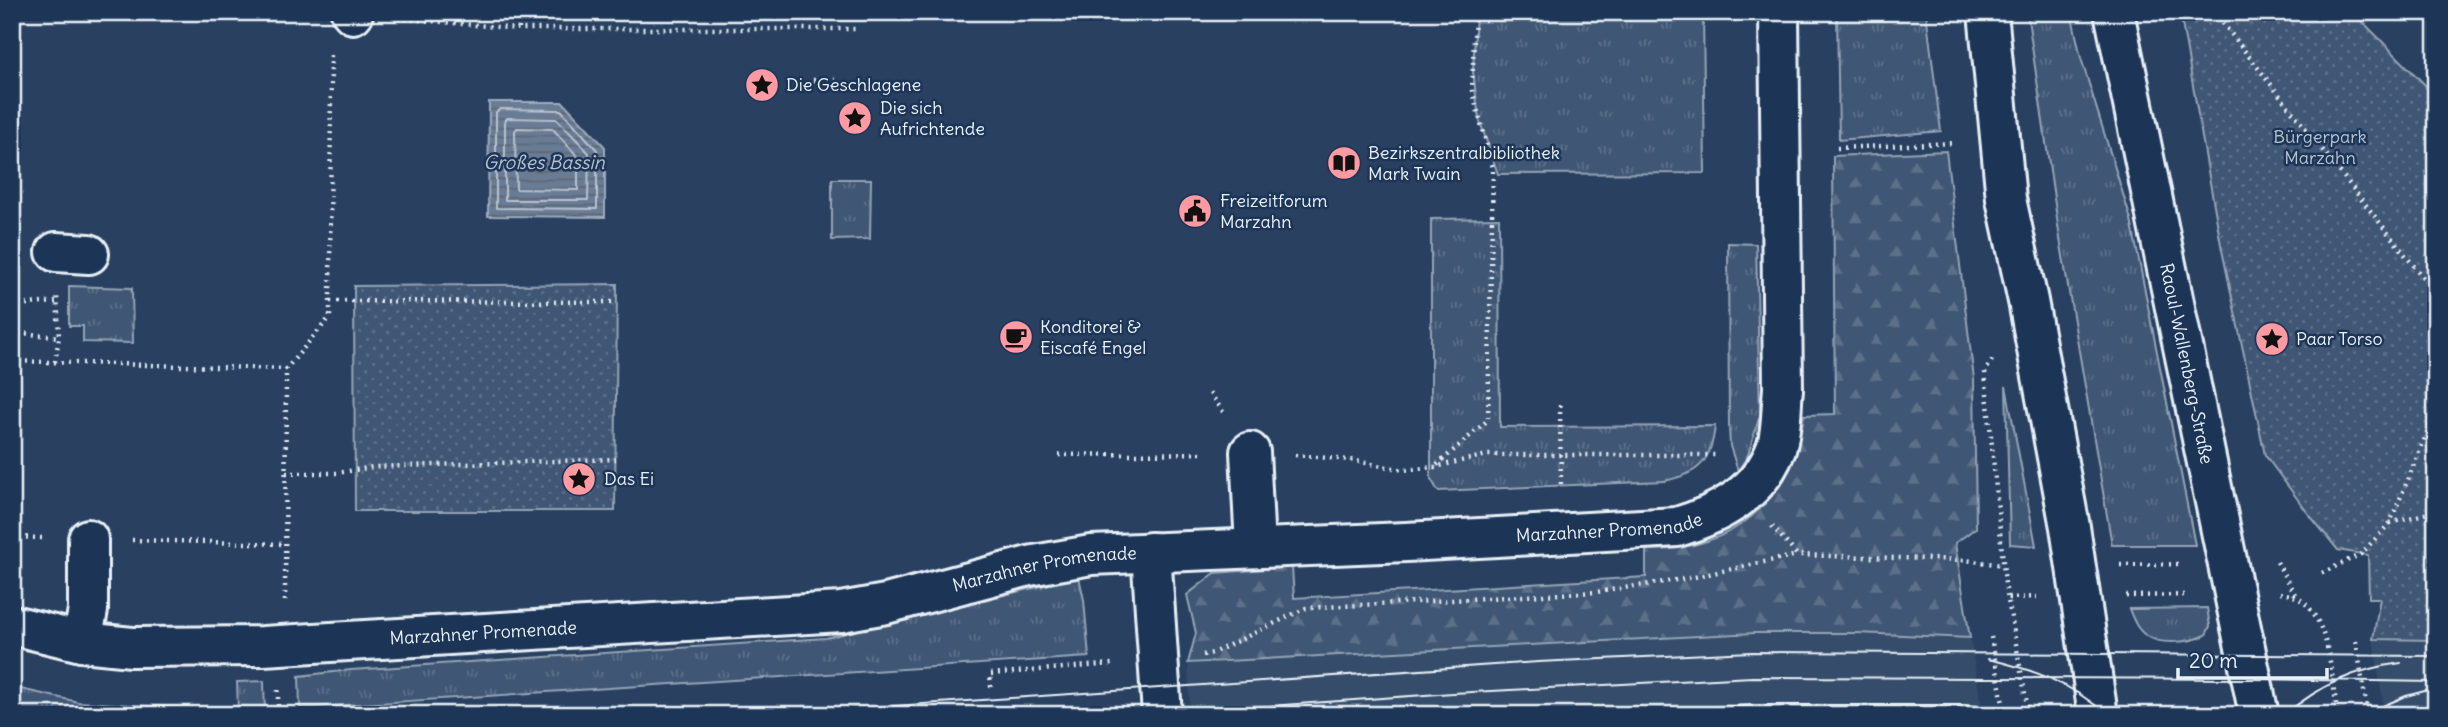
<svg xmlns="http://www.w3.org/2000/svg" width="2448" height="727" viewBox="0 0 2448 727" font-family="Delius,sans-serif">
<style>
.built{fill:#364d6b}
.grass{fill:url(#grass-tufts);stroke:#94a4b6;stroke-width:2}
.forest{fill:url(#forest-firs);stroke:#94a4b6;stroke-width:2}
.park{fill:url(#park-dots);stroke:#94a4b6;stroke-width:2}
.water{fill:url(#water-rules);stroke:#9dabbd;stroke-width:2}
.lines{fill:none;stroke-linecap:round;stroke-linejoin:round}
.shore{stroke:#b6c2d0;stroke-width:2}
.minor-casing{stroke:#e8f1f8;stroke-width:44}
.major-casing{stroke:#e8f1f8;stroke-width:44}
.path{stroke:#e8f1f8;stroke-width:4.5;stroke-dasharray:2 5;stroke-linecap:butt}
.minor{stroke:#1d3557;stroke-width:38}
.major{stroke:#1d3557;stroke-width:38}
.tram{stroke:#e8f1f8;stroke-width:2}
.labels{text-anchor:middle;stroke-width:5;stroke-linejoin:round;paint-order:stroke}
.poi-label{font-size:18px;fill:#e8f1f8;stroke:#1d3557;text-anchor:start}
.park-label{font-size:18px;fill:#b6c3d0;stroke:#1d3557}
.street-label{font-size:18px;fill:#e8f1f8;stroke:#1d3557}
.water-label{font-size:19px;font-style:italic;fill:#b6c2d0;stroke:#1d3557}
</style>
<defs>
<pattern id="grass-tufts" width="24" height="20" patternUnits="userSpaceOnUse" patternTransform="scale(1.75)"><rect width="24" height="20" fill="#415774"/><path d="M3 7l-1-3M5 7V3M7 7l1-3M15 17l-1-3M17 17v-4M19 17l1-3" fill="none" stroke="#5c7089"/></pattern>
<pattern id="forest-firs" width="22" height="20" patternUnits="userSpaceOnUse" patternTransform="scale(1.75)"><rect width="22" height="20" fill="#415774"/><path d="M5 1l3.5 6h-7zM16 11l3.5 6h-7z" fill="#5c7089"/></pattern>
<pattern id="park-dots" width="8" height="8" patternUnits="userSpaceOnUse" patternTransform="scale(1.75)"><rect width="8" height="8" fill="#415774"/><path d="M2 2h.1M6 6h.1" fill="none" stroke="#5c7089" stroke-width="1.8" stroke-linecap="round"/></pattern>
<pattern id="water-rules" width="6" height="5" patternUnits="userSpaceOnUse" patternTransform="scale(1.75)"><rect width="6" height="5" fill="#6b7c95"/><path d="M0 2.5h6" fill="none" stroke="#5a6573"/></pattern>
</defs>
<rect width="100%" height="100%" fill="#294061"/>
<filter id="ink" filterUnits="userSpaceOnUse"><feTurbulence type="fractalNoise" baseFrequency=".0143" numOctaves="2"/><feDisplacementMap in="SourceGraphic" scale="14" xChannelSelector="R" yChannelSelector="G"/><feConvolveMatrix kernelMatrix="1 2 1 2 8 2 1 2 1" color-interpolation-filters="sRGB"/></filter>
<g filter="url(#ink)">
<path class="built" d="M 1755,633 L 1857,633 L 1970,638 L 1983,715 L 1190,715 L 1188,663 Z
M 2373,639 L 2436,640 L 2436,707 L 2413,710 L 2403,715 L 2385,715 Z"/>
<path class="grass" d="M 1476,12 L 1703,12 L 1705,173 L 1498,174 L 1479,119 L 1473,72 Z
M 1837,12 L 1926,12 L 1941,131 L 1839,140 Z
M 2027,12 L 2071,12 L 2081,58 L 2131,220 L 2195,545 L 2112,545 L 2060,239 Z
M 832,179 L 871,179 L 870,239 L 832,240 Z
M 1499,218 L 1500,427 L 1715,426 C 1711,462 1699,474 1664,481 L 1438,491 L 1431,479 L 1431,219 Z
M 1728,243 L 1756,244 L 1760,415 L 1748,455 L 1738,471 L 1730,446 L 1729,427 Z
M 69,286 L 132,288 L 133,343 L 83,342 L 83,326 L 69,326 Z
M 2006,386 L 2036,546 L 2010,544 Z
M 1079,577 L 1084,600 L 1089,657 L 300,708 L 299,676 L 351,670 L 826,638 Z
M 2207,608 L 2210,626 L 2206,635 C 2192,642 2161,646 2147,636 C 2137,630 2133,619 2129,609 Z
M 264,681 L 265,715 L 12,715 L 12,687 L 78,702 L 238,711 L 237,682 Z"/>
<path class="forest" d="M 1946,151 L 1974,379 L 1976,528 L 1955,543 L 1970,638 L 1857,633 L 1755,633 L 1188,663 L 1196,633 L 1187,595 L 1215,573 L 1292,567 L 1294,598 L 1646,577 L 1646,550 C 1732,551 1792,502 1804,415 L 1835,414 L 1833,156 Z"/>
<path class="park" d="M 2180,12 L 2353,12 L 2436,96 L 2436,640 L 2373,639 L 2380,598 L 2369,598 L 2368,555 L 2338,550 L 2307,512 L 2265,455 L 2221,245 Z
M 617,284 L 615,511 L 355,511 L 354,286 Z"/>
<path class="water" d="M 489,102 L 563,102 L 605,147 L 605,217 L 488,216 Z"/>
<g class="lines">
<path class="shore" d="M 500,109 L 561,110 L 597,150 L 597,209 L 496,208 L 496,112 Z
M 507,118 L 557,119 L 589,153 L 588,200 L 505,200 L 505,121 Z
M 517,128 L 553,129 L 578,157 L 578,190 L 516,189 L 515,131 Z"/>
<g class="minor-casing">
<g id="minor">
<path d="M 351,12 L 353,14"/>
<path d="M 56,252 L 89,254"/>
<path d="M 1250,452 L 1255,547"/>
<path d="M 1151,552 L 1162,715"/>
<path id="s1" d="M 12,625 L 82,642 L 132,647 L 263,646 L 841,612 L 886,604 L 1029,566 L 1091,555 L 1406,542 L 1677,527 C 1720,514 1759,493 1776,449 C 1782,431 1781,407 1783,389 L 1779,12"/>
<path d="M 82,642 L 88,610 L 88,539"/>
</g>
</g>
<g class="major-casing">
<g id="major">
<path d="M 1988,12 L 2006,199 L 2028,301 L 2070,527 L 2098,715"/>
<path id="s2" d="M 2114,12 L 2259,715"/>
</g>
</g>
<path class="path" d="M 2214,12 L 2436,294
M 398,18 L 519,29 L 858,29
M 519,29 L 519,12
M 813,80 L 835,79
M 1837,148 L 1954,143
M 330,301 L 617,302
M 12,305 L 57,302
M 12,332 L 59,337
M 1992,360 L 1985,372 L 2005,584 L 2029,715
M 12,361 L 286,369
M 55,362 L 59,337 L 57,295
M 1210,393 L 1226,416
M 1560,405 L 1561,489
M 1059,455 L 1206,453
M 1295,455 L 1350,460 L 1404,470 L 1435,467 L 1487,455 L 1718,455
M 1437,465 L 1488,420 L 1493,168 L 1472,90 L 1475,12
M 286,473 L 337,473 L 373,467 L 616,459
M 2390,523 L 2436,511
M 1772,526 L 1797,555 L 1965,560 L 2003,565
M 12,537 L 43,538
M 132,540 L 285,544
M 2277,562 L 2296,596
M 2120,565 L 2181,564
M 2322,573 L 2361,554 L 2390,523 L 2436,411
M 2280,593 C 2285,594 2292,595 2296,597 C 2331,615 2331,680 2338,715
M 2126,596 L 2187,595
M 2008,598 L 2037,597
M 285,601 L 286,369 L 330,317 L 331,52
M 1991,637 L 2005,715
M 2356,641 L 2368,715
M 1203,655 L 1213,653 L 1306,608 L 1597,592 L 1690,578 L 1797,555
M 991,687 L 990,674 L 1113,664
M 278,690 L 278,715
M 380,715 L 399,715"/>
<use href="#minor" class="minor"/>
<use href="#major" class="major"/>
<path class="tram" d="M 1988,659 C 2032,669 2073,684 2107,715
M 1295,712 L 1369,715
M 763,715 L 1538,662 L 1751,652 L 2436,656
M 1141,715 L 1453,693 L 1752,677 L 2251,679 L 2436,682
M 1530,715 L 1757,705 L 1963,705 L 1996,708 L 2020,715
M 2284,715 C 2321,685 2354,669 2401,663
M 2362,715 L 2406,696 L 2436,688"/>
</g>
</g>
<defs>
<g id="sight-disc" transform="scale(1.75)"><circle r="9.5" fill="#ff9aa2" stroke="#1d3557"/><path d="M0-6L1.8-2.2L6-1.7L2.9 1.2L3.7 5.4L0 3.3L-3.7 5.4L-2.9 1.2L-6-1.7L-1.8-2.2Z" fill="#111"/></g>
<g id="library-disc" transform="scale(1.75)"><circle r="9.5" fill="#ff9aa2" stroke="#1d3557"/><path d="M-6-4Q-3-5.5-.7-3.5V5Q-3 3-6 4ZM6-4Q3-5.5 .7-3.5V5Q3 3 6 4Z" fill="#111"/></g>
<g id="civic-disc" transform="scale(1.75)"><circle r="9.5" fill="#ff9aa2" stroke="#1d3557"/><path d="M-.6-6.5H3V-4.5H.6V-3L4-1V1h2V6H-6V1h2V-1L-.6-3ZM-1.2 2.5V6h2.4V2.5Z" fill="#111"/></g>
<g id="cafe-disc" transform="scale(1.75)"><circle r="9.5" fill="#ff9aa2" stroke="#1d3557"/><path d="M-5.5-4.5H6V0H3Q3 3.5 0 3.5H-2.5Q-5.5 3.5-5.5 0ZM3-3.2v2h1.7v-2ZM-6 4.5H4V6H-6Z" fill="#111"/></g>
</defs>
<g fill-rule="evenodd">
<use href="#sight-disc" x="762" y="85"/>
<use href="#sight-disc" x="855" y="118"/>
<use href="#library-disc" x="1344" y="163"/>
<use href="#civic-disc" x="1195" y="211"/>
<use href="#cafe-disc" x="1016" y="337"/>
<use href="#sight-disc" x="2272" y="339"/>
<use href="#sight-disc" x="579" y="479"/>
</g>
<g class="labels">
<g class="poi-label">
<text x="786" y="91">Die Geschlagene</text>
<text x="880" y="114">Die sich<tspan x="880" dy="21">Aufrichtende</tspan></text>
<text x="1368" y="159">Bezirkszentralbibliothek<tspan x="1368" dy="21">Mark Twain</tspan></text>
<text x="1220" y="207">Freizeitforum<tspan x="1220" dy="21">Marzahn</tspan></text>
<text x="1040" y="333">Konditorei &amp;<tspan x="1040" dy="21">Eiscafé Engel</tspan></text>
<text x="2296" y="345">Paar Torso</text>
<text x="604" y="485">Das Ei</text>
</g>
<g class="park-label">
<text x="2320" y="143">Bürgerpark<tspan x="2320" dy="21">Marzahn</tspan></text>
</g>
<g class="street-label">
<text dy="6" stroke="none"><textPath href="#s2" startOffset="359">Raoul-Wallenberg-Straße</textPath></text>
<text dy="6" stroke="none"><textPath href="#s1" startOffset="1608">Marzahner Promenade</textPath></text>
<text dy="6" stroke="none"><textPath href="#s1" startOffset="1041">Marzahner Promenade</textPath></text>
<text dy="6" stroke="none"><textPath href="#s1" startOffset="474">Marzahner Promenade</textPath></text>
</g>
<g class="water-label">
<text x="544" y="169">Großes Bassin</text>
</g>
</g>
<rect width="2448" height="727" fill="none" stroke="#1d3557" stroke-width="42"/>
<rect x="21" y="21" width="2406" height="685" fill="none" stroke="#e8f1f8" stroke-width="2.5" filter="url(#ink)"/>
<path d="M2178 668v10h149v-10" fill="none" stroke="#e8f1f8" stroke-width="3.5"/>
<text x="2189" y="668" font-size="21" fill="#e8f1f8" stroke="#1d3557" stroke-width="5" paint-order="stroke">20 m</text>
</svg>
